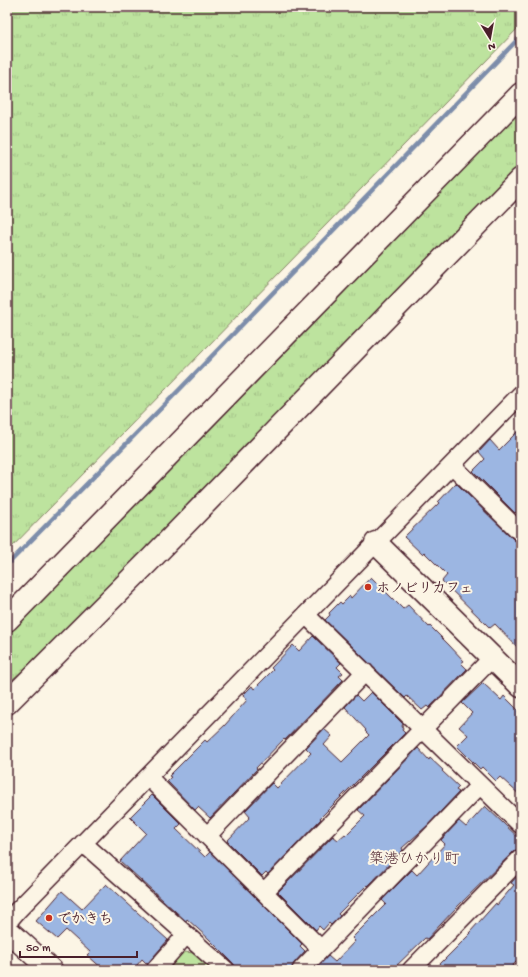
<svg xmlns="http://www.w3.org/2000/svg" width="528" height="977" viewBox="0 0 528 977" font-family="'Gochi Hand','Klee One',sans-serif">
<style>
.grass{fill:url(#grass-tufts);stroke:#848164}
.park{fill:#bde39e;stroke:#848164}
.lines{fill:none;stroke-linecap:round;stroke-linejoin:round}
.stream{stroke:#7d8daa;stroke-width:4.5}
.building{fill:#9cb6e2;stroke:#4a1f2b}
.street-casing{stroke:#4a1f2b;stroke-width:20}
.secondary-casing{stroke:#4a1f2b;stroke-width:25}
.street{stroke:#fcf5e5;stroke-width:17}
.secondary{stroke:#fcf5e5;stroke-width:22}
.poi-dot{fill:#c8321e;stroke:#fcf5e5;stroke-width:1.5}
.labels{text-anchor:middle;stroke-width:4;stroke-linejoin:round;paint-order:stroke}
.poi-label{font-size:14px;font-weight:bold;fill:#4a1f2b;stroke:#fcf5e5;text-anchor:start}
.neighbourhood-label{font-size:15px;fill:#4a1f2b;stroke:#fcf5e5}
</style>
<defs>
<pattern id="grass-tufts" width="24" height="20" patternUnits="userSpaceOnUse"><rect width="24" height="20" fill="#bde39e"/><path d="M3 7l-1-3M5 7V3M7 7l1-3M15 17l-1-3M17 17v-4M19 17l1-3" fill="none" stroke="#a4c288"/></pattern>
</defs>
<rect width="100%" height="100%" fill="#fcf5e5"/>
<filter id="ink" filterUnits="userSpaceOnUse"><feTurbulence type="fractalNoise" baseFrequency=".025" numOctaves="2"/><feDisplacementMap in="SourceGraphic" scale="8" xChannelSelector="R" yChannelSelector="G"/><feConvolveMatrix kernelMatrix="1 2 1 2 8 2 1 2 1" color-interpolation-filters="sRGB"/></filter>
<g filter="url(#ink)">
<path class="grass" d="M 7,7 L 521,7 L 521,25 L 7,552 Z
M 521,106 L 521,166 L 206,489 L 22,671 L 7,684 L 7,635 Z"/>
<path class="park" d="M 183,952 L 196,953 L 215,970 L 167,970 Z"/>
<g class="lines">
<path class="stream" d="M 7,565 L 179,390 L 521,36"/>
</g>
<path class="building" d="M 521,428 L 521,507 L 515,513 L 473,471 L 485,459 L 479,452 L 490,440 L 499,450 Z
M 456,483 L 514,540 L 521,544 L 521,651 L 495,624 L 490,628 L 485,623 L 442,581 L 447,575 L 424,552 L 422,554 L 404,537 L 439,503 L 438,502 Z
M 371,577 L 403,609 L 408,605 L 429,627 L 430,626 L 449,645 L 464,661 L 461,663 L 467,669 L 429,708 L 427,706 L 422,710 L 407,696 L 405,698 L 325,620 L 330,615 L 329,613 L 340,602 L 342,604 L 350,596 L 351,598 Z
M 313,636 L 341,663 L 337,667 L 343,673 L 339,676 L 343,680 L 285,740 L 284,739 L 256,768 L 257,769 L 210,818 L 198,807 L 195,810 L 167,781 L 171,777 L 169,776 L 205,740 L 207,742 L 225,725 L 247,700 L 243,695 L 252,686 L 254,689 L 273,670 L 271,668 L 293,645 L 299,651 Z
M 483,683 L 501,700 L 504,696 L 521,713 L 521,796 L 500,777 L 496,781 L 482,767 L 480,769 L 457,746 L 468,735 L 459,727 L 472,713 L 462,703 Z
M 371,692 L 403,724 L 402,726 L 403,728 L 402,730 L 405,733 L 320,818 L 321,819 L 268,874 L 266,872 L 262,876 L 227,841 L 250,817 L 245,811 L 272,783 L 277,788 L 311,753 L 306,748 L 324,729 L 332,736 L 324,745 L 342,762 L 369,735 L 365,731 L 366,730 L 345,707 L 356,695 L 362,701 Z
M 418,748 L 429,760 L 430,758 L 443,770 L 442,771 L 459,787 L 456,790 L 459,792 L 427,826 L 402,848 L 403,850 L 368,886 L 367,885 L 338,914 L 340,916 L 331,925 L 329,923 L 323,930 L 319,926 L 316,930 L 278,892 L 333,836 L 338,840 L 345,834 L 346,835 L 365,816 L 358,810 Z
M 152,795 L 181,824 L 176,829 L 205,857 L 210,852 L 302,944 L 300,946 L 305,951 L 294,963 L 291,970 L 238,970 L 233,963 L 209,939 L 187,919 L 186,921 L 120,861 L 146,833 L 130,817 Z
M 485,806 L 521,840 L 521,848 L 514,851 L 455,909 L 427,939 L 425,938 L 392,970 L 315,970 L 328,956 L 335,962 L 355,941 L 352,938 L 386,904 L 382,900 L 412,870 L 417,875 L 445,844 L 441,840 L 459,821 L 466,827 Z
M 521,872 L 521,957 L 508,970 L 434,970 L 471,933 L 470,932 L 496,903 L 497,905 L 514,885 L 511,883 Z
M 106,884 L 168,940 L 147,964 L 142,959 L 133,970 L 104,970 L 87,955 L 90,952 L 66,930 L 57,939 L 36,921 L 62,891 L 82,909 Z"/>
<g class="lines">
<g class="street-casing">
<path id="street" d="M 452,465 L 521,533
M 306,615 L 521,825
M 148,777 L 321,949
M 207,836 L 365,672
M 83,843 L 226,970
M 264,892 L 492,658
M 7,923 L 17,911 L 521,394
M 155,970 L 186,935
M 301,970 L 480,785
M 411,970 L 521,858"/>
</g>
<g class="secondary-casing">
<path id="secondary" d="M 376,543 L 521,686
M 7,620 L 521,94
M 7,703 L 148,562 L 521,179
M 7,930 L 51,970"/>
</g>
<use href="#street" class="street"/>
<use href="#secondary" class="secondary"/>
</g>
</g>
<g class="poi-dot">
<circle cx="368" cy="587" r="4"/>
<circle cx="49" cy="918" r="4"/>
</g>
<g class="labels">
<g class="poi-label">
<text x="376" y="592">ホノビリカフェ</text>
<text x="57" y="923">でかきち</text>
</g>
<g class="neighbourhood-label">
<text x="414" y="863">築港ひかり町</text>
</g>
</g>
<rect width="528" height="977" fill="none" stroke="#fcf5e5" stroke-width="24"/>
<rect x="12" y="12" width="504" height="953" fill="none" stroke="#4a1f2b" stroke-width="1.5" filter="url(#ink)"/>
<g transform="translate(490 38) rotate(169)" stroke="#fcf5e5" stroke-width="3" paint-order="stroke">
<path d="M0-3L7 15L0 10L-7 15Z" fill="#4a1f2b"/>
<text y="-6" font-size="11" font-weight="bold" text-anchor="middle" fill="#4a1f2b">N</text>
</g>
<path d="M20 951v6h117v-6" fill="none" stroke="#4a1f2b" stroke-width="2"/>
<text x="26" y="951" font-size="12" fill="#4a1f2b" stroke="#fcf5e5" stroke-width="3" paint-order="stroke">50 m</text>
</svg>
